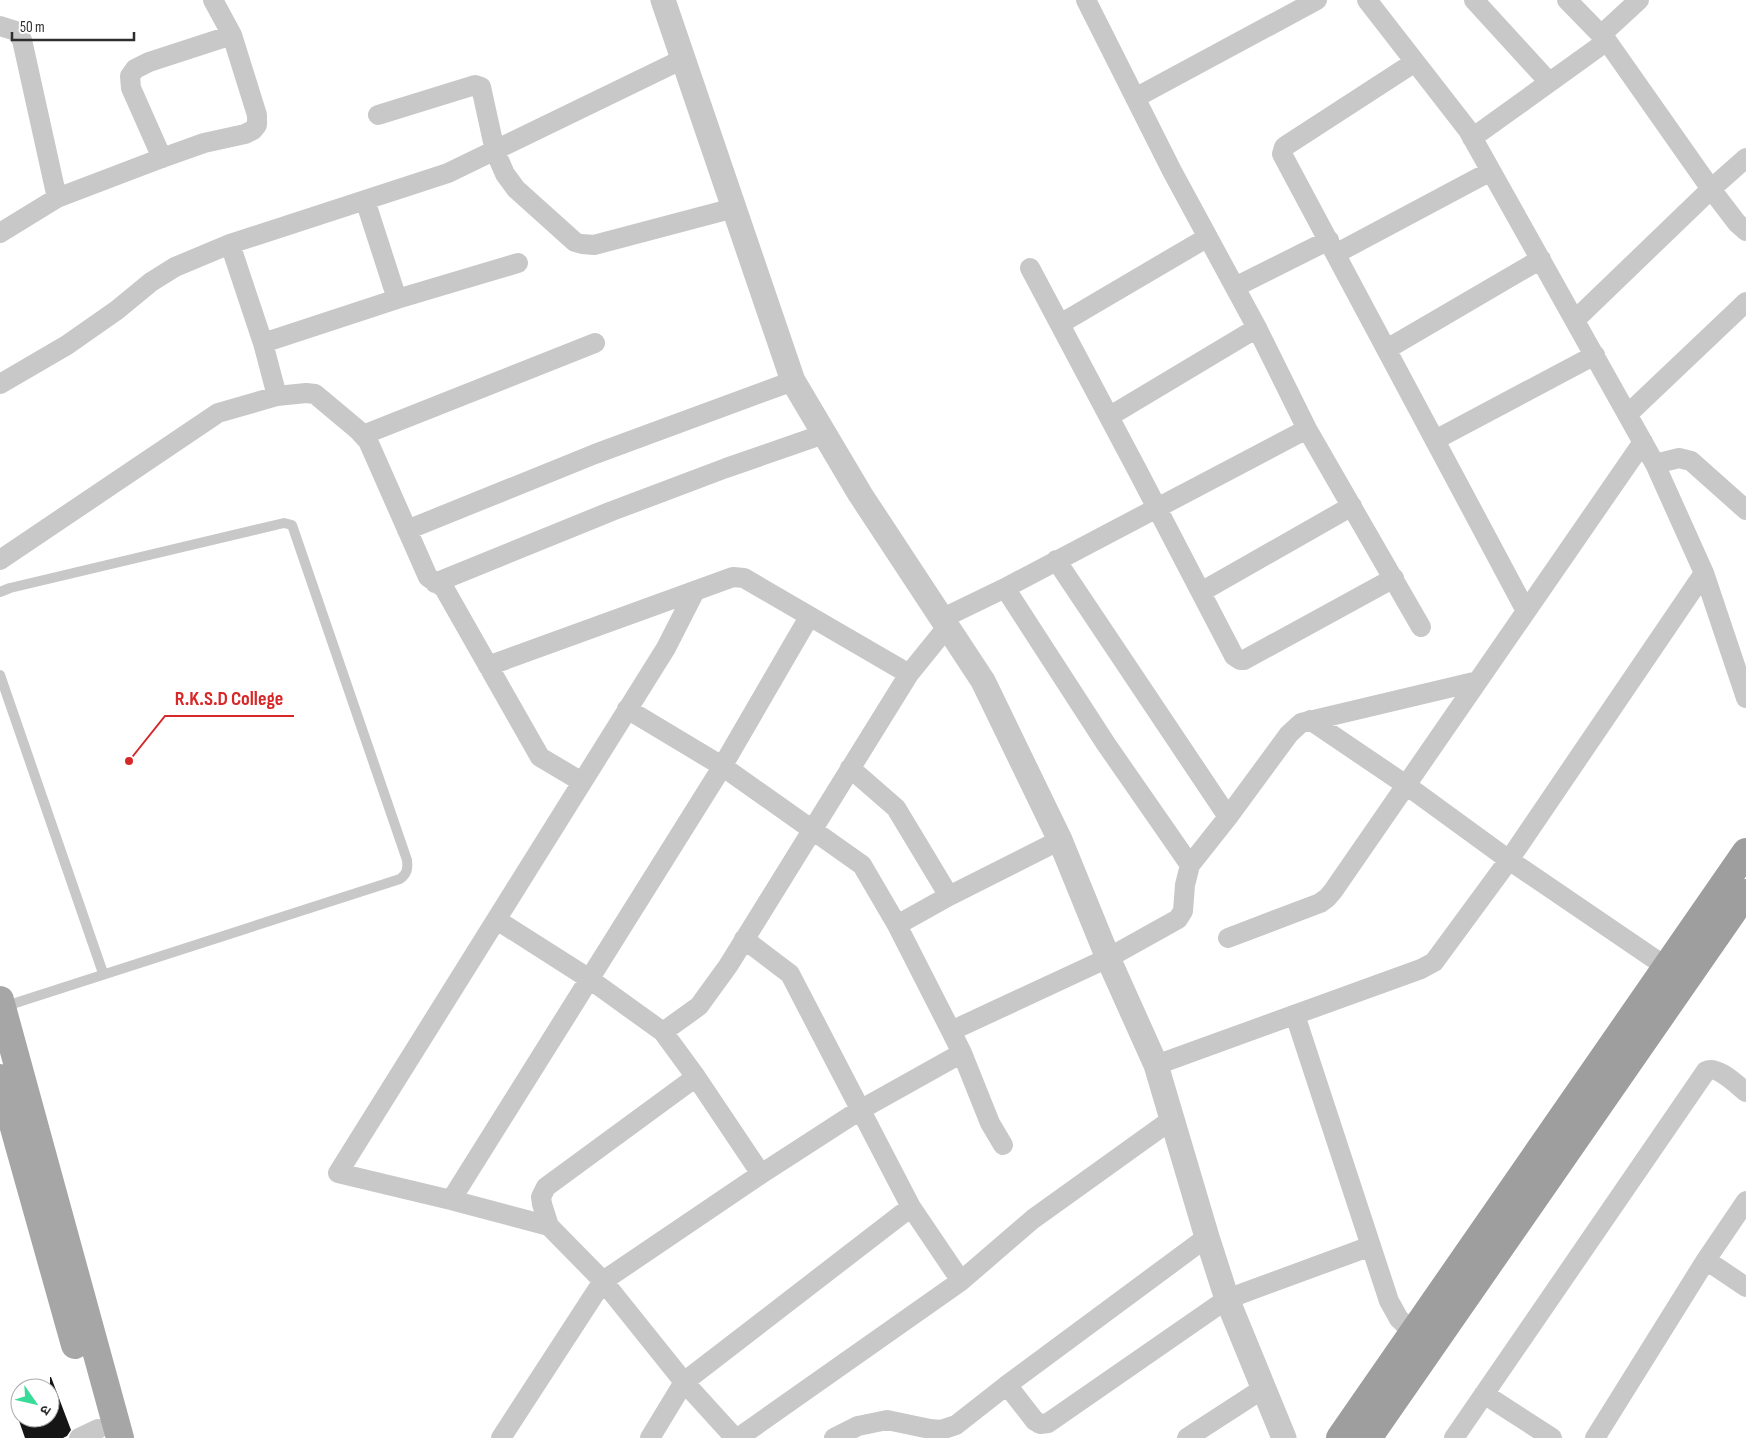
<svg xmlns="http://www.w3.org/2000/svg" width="1746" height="1438" viewBox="0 0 1746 1438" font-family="'Sofia Sans Condensed','Noto Sans Devanagari',sans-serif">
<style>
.building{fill:#151515}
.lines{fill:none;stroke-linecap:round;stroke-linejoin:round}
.service{stroke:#c8c8c8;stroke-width:10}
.minor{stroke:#c8c8c8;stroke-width:20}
.tertiary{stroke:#c8c8c8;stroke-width:25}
.primary{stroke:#a6a6a6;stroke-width:28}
.trunk{stroke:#9e9e9e;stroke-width:28}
.leader{fill:none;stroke:#d62828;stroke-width:2}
.callout-dot{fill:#d62828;stroke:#fff;stroke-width:2}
.callout-label{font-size:20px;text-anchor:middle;font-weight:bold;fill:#d62828;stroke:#fff;stroke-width:5;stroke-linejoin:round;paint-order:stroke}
</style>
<rect width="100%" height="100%" fill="#fff"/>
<path class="building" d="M 50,1377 L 51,1377 L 71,1430 L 67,1436 L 63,1438 L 25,1438 L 18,1418 L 50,1418 Z"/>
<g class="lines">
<path class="service" d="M 0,592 L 10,588 L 284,523 L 292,525 L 407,860 C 408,869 407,874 400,879 L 3,1007
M 0,675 L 103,973"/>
<path class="minor" d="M 1086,0 L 1172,171 L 1257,328 L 1307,429 L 1421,627
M 1367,0 L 1468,130 L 1655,464 L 1704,573 L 1746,698
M 1474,0 L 1549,82
M 1567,0 L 1607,41 L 1711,189 L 1737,223 L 1746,231
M 0,26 L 16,31 L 22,40 L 57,198
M 1601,35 L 1639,0
M 1415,62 L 1287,145 L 1284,147 L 1282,154 L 1526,611
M 1135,98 L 1317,0
M 378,115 L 475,85 L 481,87 L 495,151 L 505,174 L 516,189 L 575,242 L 582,244 L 594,245 L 734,208
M 1472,138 L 1607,41
M 162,158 L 131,88 L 130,76 L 135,69 L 149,62 L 232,35
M 365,200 L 397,299
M 0,233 L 57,198 L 162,158 L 204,143 L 245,134 L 253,130 L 257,125 L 257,115 L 232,35 L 213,0
M 230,244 L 263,343 L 277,396
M 1337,253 L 1491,171
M 1030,268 C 1099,397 1167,526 1234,656 L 1240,660 L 1244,660 L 1394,578
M 1235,287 L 1329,240
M 1575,320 L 1711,189 L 1746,158
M 1060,324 L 1208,237
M 263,343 L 397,299 L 518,263
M 1387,349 L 1541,259
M 0,384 L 67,345 L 117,310 L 151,282 L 175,267 L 230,244 L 448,173 L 683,59
M 1628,414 L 1746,302
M 1110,416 L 1257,328
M 363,435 L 595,343
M 1435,440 L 1595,355
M 1655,464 L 1679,458 L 1691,461 L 1746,510
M 407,530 L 595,454 L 793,381
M 0,560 L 218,413 L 277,396 L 306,393 L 315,394 L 358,430 L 368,441 L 428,577 L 444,588 L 540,757 L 582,782
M 1056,560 L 1228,817
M 435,583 L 612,511 L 726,468 L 824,434
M 1005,588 L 1106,744 L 1190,865
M 1201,592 L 1352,506
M 941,619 L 1005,588 L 1307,429
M 488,666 L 733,577 L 744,578 L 909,674
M 627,709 L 722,766 L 862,865 L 897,925 L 951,1031 L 962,1053 L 990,1123 L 1003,1145
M 1310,720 L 1406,785 L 1509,860 L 1678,975
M 850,768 L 896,808 L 949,896
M 497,920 L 588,978 L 663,1032 L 696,1077 L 761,1174
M 897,925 L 949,896 L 1060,840
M 1228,938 L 1320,903 L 1327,898 L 1333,891 L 1643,442
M 744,939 L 790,974 L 911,1207 L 961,1281
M 1295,1015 L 1389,1301 L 1399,1319 L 1413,1332
M 951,1031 L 1108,958 L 1178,919 L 1183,911 L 1185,885 L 1190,865 L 1228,817 L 1289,734 L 1301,723 L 1478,681
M 663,1032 L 699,1006 L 728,966 L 909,674 L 947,627
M 1156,1065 L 1421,969 L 1434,962 L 1509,860 L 1704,573
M 696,1077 L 546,1187 L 541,1197 L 542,1204 L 549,1226 L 603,1281 L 684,1382 L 735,1438
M 451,1200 L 719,772 L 809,617
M 549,1226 L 451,1200 L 338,1173 L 666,648 L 695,591
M 1706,1260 L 1746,1287
M 1007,1385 L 1035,1421 L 1040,1424 L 1048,1423 L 1227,1299 L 1371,1246
M 1484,1394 L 1552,1438
M 79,1438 L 98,1429
M 501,1438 L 603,1281 L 761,1174 L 860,1110 L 962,1053
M 650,1438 L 684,1382 L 911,1207
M 738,1438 L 961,1281 L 1033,1219 L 1171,1120
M 834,1438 L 858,1426 L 887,1420 L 930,1429 L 941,1430 L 956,1425 L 1007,1385 L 1207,1237
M 1187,1438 L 1264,1388
M 1454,1438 L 1706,1071 C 1717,1065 1737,1085 1746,1092
M 1595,1438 L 1706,1260 L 1746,1201"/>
<path class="tertiary" d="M 663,0 L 793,381 L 860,494 L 983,681 L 1060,840 L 1108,958 L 1156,1065 L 1207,1237 L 1227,1299 L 1284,1438"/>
<path class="primary" d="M 0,1000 L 120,1438
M 0,1078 L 75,1345"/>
<path class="trunk" d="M 1340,1438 L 1746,852
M 1368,1438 L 1746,893"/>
</g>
<path class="leader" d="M129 761L165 716H294"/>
<circle class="callout-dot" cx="129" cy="761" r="5"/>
<g class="callout-label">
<text x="229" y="705">R.K.S.D College</text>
</g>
<g transform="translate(35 1403) rotate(124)"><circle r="24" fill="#ffffff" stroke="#ababab"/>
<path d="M0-4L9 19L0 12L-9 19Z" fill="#38dc98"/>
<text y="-8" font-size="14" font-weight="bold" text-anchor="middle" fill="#2e2e2e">उ</text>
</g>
<path d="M12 32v8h122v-8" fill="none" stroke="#2e2e2e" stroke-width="2.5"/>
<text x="20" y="32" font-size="15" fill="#2e2e2e" stroke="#ffffff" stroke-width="4" paint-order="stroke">50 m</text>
</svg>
